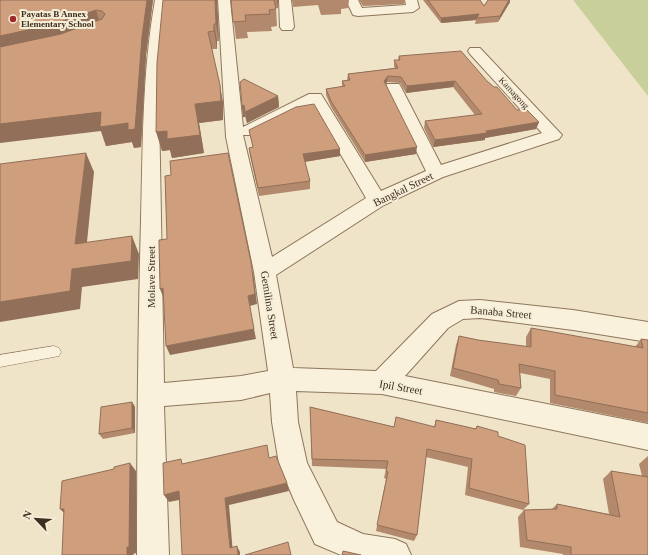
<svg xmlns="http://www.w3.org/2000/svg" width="648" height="555" viewBox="0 0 648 555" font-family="'Times New Roman',serif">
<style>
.green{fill:#c9cf9b}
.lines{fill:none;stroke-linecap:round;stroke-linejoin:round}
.service-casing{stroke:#8d765c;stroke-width:1}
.minor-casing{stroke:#8d765c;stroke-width:2}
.service{fill:#faf1dc;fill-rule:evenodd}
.minor{fill:#faf1dc;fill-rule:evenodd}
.wall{fill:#b2896c}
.shaded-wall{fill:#916f58}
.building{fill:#cf9f7d;stroke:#916f58}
.poi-dot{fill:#9e2a2b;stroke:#f7eed8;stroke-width:1.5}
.labels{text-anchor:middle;stroke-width:4;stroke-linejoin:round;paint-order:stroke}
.far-poi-label{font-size:9px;font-weight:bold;fill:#3d2e20;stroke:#f7eed8;text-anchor:start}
.far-street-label{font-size:9px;fill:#3d2e20;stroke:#f7eed8}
.street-label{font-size:11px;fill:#3d2e20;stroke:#f7eed8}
</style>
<rect width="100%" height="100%" fill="#f0e4c8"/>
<path class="green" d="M 573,0 L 648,0 L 648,96 Z"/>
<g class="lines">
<g class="service-casing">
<path id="service" d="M 54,346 L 59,348 L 61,352 L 59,356 L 0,367 L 0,355 Z"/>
</g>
<g class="minor-casing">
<path id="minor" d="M 155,0 L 167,0 L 161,54 L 159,108 L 164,383 L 241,376 L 268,371 L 254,272 L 226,137 L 218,0 L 230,0 L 243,127 L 309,94 L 321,94 L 381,191 L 426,171 L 385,87 L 387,84 L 399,84 L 401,87 L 441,165 L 542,133 L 470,54 L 468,51 L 470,48 L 480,48 L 562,135 L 559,139 L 443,177 L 384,205 L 276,275 L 293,368 L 376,371 L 432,314 L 459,301 L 480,300 L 573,310 L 648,322 L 648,342 L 573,330 L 480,318 L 463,319 L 448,328 L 405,376 L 648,424 L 648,450 L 382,394 L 296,391 L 298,422 L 307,463 L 337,522 L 363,534 L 395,539 L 406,544 L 411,555 L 341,555 L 315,544 L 294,500 L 279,464 L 272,422 L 270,393 L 241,400 L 164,406 L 169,555 L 137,555 C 137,443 138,332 141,220 C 143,146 142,73 155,0 ZM 312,105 L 366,198 L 272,257 L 243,135 L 253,135 Z
M 279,0 L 291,0 L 294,27 L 292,30 L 282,30 L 280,27 Z
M 346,0 L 358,0 L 362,8 L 406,5 L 405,0 L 417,0 L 419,8 L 413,12 L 358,16 L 353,15 Z"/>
</g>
<use href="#service" class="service"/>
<use href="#minor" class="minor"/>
</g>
<path class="wall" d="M 0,0 L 153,0 L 146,55 L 141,147 L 134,148 L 132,142 L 106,146 L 101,131 Z
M 163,0 L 217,0 L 219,41 L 217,41 L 217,49 L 212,49 L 223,103 L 223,120 L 199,123 L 204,153 L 172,158 L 170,150 L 162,151 Z
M 231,0 L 279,0 L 278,8 L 276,8 L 277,26 L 271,27 L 272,31 L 247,32 L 248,38 L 236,39 Z
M 292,0 L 349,0 L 348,8 L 341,9 L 341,14 L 321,15 L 318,5 L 293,7 Z
M 359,0 L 405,0 L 404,4 L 363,6 Z
M 423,0 L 480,0 L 484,6 L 488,0 L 510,0 L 510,2 L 498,22 L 475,24 L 476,20 L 441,23 Z
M 399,56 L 487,81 L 517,110 L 539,122 L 536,129 L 485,138 L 485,140 L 433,147 L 424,128 L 425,121 L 475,115 L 453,87 L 406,93 L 400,83 L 387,82 L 386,84 L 416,154 L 365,162 L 331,107 L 326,95 L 326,89 L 342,87 L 342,81 L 347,80 L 348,74 L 395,68 L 394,67 L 394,60 L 398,60 Z
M 278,96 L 279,107 L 247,123 L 245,117 L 243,117 L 242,106 Z
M 249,130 L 340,149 L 340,156 L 305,162 L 310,181 L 310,189 L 259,196 L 250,156 L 249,148 L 253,147 Z
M 531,328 L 635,347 L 641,339 L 648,340 L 648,423 L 550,403 L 550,379 L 520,373 L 521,388 L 516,396 L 494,392 L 494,389 L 450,376 L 456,345 L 459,336 L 478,340 L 526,347 L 526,337 Z
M 132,402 L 135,407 L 135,433 L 103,439 L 99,434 Z
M 310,407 L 394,427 L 434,427 L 436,420 L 475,429 L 477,426 L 498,436 L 529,504 L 523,510 L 465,495 L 468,467 L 426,457 L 417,535 L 414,541 L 376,531 L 386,479 L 384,478 L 386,469 L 312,466 Z
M 648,456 L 648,555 L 563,555 L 563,554 L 520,547 L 518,517 L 524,510 L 552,509 L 557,504 L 609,514 L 603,479 L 611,471 L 642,476 L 639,464 Z"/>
<path class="shaded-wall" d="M 147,0 L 153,0 L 146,55 L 141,147 L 134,148 L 132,142 L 106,146 L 101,131 L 0,143 L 0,124 L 142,37 Z
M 215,0 L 217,0 L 219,41 L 216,24 Z
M 277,0 L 279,0 L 278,8 Z
M 509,0 L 510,0 L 510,2 L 498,22 L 500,16 Z
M 96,10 L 101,27 L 0,55 L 0,36 Z
M 479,14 L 476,20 L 441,23 L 441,18 Z
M 214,24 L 217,41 L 217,49 L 214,31 Z
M 388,76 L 387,82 L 384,88 L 384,81 Z
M 455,81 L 453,87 L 406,93 L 407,86 Z
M 220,85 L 223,103 L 223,120 L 199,123 L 204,153 L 172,158 L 170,150 L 162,151 L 156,132 L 195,104 Z
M 278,96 L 279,107 L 247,123 L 245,112 Z
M 244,105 L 245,117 L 243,117 L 242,106 Z
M 539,122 L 536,129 L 485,138 L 485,140 L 433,147 L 435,140 Z
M 417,147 L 416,154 L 365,162 L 365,155 Z
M 340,149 L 340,156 L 303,162 L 303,154 Z
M 86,153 L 94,172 L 85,262 L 75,244 Z
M 132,236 L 139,254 L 138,279 L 82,287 L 80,309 L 0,322 L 0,302 L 72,269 Z
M 253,272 L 257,304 L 250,306 L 248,296 Z
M 163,288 L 164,299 L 160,289 Z
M 254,329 L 256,339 L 170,355 L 166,346 Z
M 132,402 L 135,407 L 135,433 L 132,428 Z
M 130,463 L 136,471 L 136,553 L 133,554 L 134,555 L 127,555 L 127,547 Z
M 287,483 L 289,491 L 229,505 L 233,554 L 230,548 L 225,498 Z
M 179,491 L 184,499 L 169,502 L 164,495 Z
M 60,509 L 64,509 L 68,517 Z
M 237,546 L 240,552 L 240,555 L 238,555 Z"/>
<path class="building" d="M 0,0 L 147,0 L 142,37 L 135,129 L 128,130 L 128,123 L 100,127 L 101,112 L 0,124 L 0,47 L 61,34 L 102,19 L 105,14 L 102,11 L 96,10 L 51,25 L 0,36 Z
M 163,0 L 215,0 L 216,24 L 214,24 L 214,31 L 208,32 L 220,85 L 221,101 L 195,104 L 200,135 L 167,139 L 167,131 L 156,132 L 157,63 Z
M 231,0 L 274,0 L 276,9 L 269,10 L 270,14 L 245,15 L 246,21 L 233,22 Z
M 428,0 L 480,0 L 484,6 L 488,0 L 509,0 L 500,16 L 477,18 L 479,14 L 441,18 Z
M 461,51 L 487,81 L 494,87 L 497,87 L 517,110 L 526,109 L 539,122 L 486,131 L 487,133 L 435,140 L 425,121 L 482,114 L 455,81 L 407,86 L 401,77 L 388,76 L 384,81 L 417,147 L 365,155 L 331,101 L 326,89 L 345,86 L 342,81 L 350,80 L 348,74 L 398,68 L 394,60 L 400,60 L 399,56 Z
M 244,79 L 278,96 L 245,112 L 244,105 L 242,106 L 240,82 Z
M 314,104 L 340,149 L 303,154 L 310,181 L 258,188 L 249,148 L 253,147 L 249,130 L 296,107 Z
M 86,153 L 75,244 L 132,236 L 131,261 L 72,269 L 70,291 L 0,302 L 0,164 Z
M 228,153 L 251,262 L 255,294 L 248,296 L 254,329 L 166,346 L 163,288 L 160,289 L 159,240 L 167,239 L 165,176 L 171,175 L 170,161 Z
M 531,328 L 643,348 L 641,339 L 648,340 L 648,413 L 555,395 L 555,371 L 519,364 L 521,388 L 499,384 L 498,380 L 453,368 L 459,336 L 478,340 L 531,347 Z
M 132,402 L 132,428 L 99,434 L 101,407 Z
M 310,407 L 394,427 L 396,417 L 435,427 L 436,420 L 476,429 L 477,426 L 498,432 L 498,436 L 525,445 L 529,504 L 469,488 L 472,459 L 427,449 L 417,535 L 377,525 L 388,472 L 386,471 L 388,461 L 312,459 Z
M 267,445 L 269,458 L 276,456 L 287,483 L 225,498 L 230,548 L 237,546 L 238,555 L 182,555 L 179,491 L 164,495 L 163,463 L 181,459 L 182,464 Z
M 130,463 L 129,547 L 127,547 L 127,555 L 62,555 L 64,509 L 60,509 L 62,481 L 114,469 L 114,467 Z
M 611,471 L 648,477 L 648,555 L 571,555 L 571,547 L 527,540 L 524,510 L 557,509 L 557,504 L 620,517 Z
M 288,542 L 291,555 L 245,555 Z
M 343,551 L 361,555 L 342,555 Z"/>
<circle class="poi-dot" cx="13" cy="19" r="4"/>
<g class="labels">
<g class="far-poi-label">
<text x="21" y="17">Payatas B Annex<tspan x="21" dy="10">Elementary School</tspan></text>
</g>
<g class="far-street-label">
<text transform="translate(514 93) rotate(47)" y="3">Kamagong</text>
</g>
<g class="street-label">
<text transform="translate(403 189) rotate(-26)" y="4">Bangkal Street</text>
<text transform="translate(151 277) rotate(-90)" y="4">Molave Street</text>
<text transform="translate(270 305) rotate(81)" y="4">Gemilina Street</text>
<text transform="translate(501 312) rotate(5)" y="4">Banaba Street</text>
<text transform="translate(401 387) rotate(10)" y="4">Ipil Street</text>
</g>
</g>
<g transform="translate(36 519) rotate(295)" stroke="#f7eed8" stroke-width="3" paint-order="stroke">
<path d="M0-3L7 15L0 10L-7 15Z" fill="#3d2e20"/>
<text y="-6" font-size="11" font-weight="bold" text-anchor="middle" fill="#3d2e20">N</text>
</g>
</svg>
